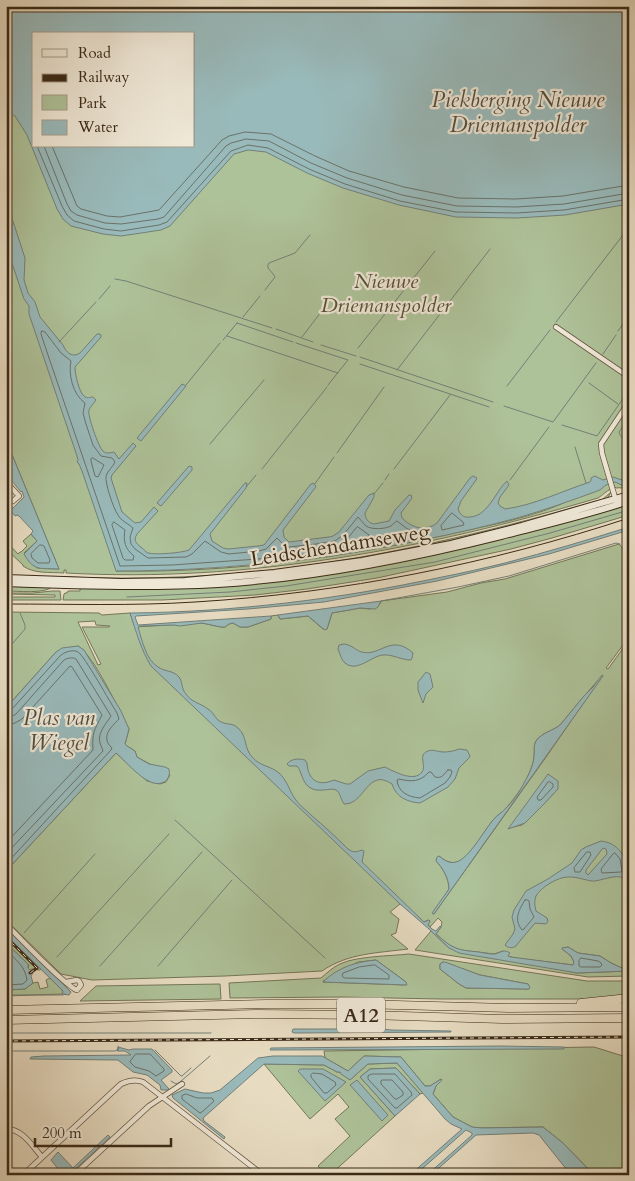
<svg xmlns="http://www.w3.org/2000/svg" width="635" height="1181" viewBox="0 0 635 1181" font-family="Cardo,serif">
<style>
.green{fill:#aec299;stroke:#747658;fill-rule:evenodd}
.water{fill:#99babb;stroke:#738079;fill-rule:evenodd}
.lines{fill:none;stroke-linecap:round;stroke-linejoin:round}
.shore{stroke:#6a7269;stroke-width:1}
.stream{stroke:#738079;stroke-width:1}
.minor-casing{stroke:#665642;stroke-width:6}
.secondary-casing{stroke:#3b2a17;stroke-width:8}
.motorway-casing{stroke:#3b2a17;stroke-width:9}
.minor{stroke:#efe8d7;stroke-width:4.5}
.secondary{stroke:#efe8d7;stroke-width:6}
.motorway{stroke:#e7dcc2;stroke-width:8}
.tram{stroke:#3b2a17;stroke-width:1}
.rail-casing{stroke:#3b2a17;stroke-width:3}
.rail{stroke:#efe8d7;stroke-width:1;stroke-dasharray:4;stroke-linecap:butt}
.labels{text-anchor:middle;stroke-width:4.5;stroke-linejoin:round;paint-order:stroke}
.shield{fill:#efe8d7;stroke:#716351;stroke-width:1}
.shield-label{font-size:20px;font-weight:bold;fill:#3b2a17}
.park-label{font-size:21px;font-style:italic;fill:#585038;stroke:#efe8d7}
.street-label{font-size:21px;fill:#3b2a17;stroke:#efe8d7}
.water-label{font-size:22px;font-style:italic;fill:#524e40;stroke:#efe8d7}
</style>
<rect width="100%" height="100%" fill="#e7dcc2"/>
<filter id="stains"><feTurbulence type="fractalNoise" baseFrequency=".004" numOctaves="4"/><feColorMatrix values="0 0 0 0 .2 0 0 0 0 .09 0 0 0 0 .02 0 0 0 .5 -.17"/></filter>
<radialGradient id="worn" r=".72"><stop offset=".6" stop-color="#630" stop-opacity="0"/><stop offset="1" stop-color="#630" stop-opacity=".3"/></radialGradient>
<path class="green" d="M 6,6 L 629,6 L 629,481 L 620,484 L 624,486 L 629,485 L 629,488 C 624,489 620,487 616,488 L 614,486 L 611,487 L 611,489 C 606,491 603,495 598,498 C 426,549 246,583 66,573 L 66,570 L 64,570 L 64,573 C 50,572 34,574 23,566 L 23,565 L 6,549 L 6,541 L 18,554 L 20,552 L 21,552 L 27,546 L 23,541 L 31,534 L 37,541 L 24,553 L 37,568 L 59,569 L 6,440 ZM 34,34 L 194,34 L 194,146 L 34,146 ZM 570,500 C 535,517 491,525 454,533 C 343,558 229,573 116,571 L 469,525 Z
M 611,492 L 607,499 L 487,534 L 413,550 L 396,551 L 377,555 L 363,559 L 278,571 L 197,579 L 135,580 L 66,577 C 145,580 225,577 304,566 C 405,552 504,528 603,499 Z
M 629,503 L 629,515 L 552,538 L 511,549 L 377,578 L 307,589 L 255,595 L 162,600 L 63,600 L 64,594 L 65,593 L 67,593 L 68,591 L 80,591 L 80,587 L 122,588 L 334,573 L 405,561 L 474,546 Z
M 619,544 C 630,557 630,557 625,574 L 629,574 L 629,637 L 606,668 L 608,669 L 629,640 L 629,968 L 624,969 L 611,963 L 600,956 L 578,953 L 568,947 L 562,949 L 571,956 L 574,962 L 573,965 L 515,958 L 508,956 L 503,951 L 494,954 L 460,950 L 449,945 L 436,934 L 441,927 L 442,922 L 438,918 L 430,927 L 428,924 L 430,921 L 428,920 L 424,922 L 398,901 L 400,904 L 390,912 L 399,919 L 396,933 L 391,935 L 408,949 C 378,953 348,953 322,971 L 225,976 L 92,980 L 61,974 L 6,920 L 6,871 L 116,753 L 147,781 L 160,784 L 166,782 L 170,775 L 137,757 L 135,751 L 127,746 L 125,744 L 129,729 C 118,709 95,657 78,646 L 56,652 L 6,708 L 6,612 L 99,613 L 102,615 L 130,613 L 135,627 L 202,623 L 221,627 L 225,627 L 229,624 L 233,623 L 240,627 L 248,627 L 271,619 L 271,616 L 278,615 L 280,619 L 308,616 L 323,629 L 327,629 L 332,613 L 360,608 L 370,609 L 380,604 L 381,601 L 447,592 L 481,583 L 505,579 ZM 95,621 L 96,625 L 110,626 L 109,627 L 82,627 L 101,664 L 98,665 L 78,622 ZM 603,675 L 544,760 L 434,914 L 433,914 L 449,889 C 449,879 443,868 436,861 L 439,856 C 445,861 452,865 460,861 C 472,854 484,831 494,819 C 497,815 502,813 505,809 C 511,803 524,786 527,778 C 530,771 534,763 534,756 C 535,750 533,747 536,741 C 542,732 554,731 561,724 C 575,707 588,691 603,675 ZM 553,794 L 529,819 L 522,825 L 509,828 Z
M 6,586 L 52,587 C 44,594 18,591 6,591 Z
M 52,591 L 60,591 L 61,600 L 6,600 L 6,597 L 55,597 L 55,595 L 6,594 L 6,593 L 33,593 Z
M 431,931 L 449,948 L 577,973 L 629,971 L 629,976 L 588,977 L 415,950 Z
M 6,935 L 41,969 L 40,970 L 32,969 L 30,970 L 28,968 L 29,965 L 6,943 Z
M 409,954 L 587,981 L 629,981 L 629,996 L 600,999 L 441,999 L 341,997 L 230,998 L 229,983 L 321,978 C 327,973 333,967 340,964 C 356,956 391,956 409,954 ZM 376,960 L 406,982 L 405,985 L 323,982 L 323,981 L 358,962 ZM 443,962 L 480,975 L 528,984 L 529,989 L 466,988 L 459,984 L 440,969 L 440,964 Z
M 50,978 L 62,990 L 63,992 L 62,994 L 6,996 L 6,990 L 25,989 L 33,983 L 38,982 L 40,989 L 48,987 L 46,980 Z
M 220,984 L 221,999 L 80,1001 L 96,986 Z
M 594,1047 L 623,1056 L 629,1056 L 629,1175 L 594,1175 L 563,1143 L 543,1127 L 476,1128 L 472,1127 L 453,1117 L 433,1094 L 436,1086 L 442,1080 L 441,1079 L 430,1086 L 425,1086 L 401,1057 L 364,1056 L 348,1071 L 325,1058 L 324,1051 Z
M 397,1063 L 423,1093 L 420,1094 L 396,1068 L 370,1069 L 360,1077 L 395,1116 L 330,1175 L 326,1175 L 318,1166 L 350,1136 L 335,1119 L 349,1107 L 338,1094 L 310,1119 L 264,1064 L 324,1065 L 337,1072 L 340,1072 L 351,1079 L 368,1064 Z"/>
<path class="water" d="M 6,6 L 629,6 L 629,204 L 565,215 L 517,218 L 456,217 L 399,205 L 343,188 L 307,173 L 266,152 L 248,150 L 234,154 L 170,226 L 161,230 L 121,236 L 103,234 L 71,226 L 63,219 L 57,209 L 27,135 L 15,116 L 6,110 ZM 34,34 L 194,34 L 194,146 L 34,146 Z
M 6,200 L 25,258 L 24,280 L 28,293 L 35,302 L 40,317 L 63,345 C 66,353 73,358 80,353 L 97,334 L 100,334 L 101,335 L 101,337 L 75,367 C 75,374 79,392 84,396 C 87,399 90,397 93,397 L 96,400 C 94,403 90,407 89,410 C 87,415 99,448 103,451 C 106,454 110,453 114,452 L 119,459 L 133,443 L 136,446 L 112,475 L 111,478 L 122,512 L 135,523 L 141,522 L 154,507 L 158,511 L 137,534 C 133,541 136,543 142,548 C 144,549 145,552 148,553 C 155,555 182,553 189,550 L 245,483 L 247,483 L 246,488 L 210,534 L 212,541 L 223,548 L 228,549 L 258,546 L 264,545 L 301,497 L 310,485 L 313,483 L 316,486 L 315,488 L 283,530 L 284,537 L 289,542 L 329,537 L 333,536 L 339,532 L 369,495 L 374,493 L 374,497 L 365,513 C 365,518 368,523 374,524 L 389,521 L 395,510 L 409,495 L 411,495 L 412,498 L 401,513 L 402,518 C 412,528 425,532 437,523 L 470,478 L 473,476 L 477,478 L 476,480 L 461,501 L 458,509 C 460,515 464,518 470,517 C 488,516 495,492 507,481 L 509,485 L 500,497 L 498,503 L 500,506 L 505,509 C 535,505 562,491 590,482 L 591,481 L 591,478 L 595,476 L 603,480 L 613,477 L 625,481 L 629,480 L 629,485 L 624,486 L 615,482 L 606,485 L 600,490 C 573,500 545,510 517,518 C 454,535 390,547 326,557 L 321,557 C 253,566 185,571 116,571 L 82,471 L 79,464 L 77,462 L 78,460 L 77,456 L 29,314 L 29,306 L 24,299 L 6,245 Z
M 182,384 L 186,386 L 141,441 L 137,438 Z
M 6,440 L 59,569 C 41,568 34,572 24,554 L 37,541 L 31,534 L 33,531 L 19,516 L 17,515 L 15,516 L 11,511 L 13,508 L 24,497 L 22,491 L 21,492 L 6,474 Z
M 189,466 L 192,467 L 192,470 L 162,505 L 161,506 L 157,503 Z
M 629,527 L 629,530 L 549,554 L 437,581 L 324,602 L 248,609 L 136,616 L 135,617 L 138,625 L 271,616 L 271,619 L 248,627 L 240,627 L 233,623 L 229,624 L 225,627 L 221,627 L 202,623 L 180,626 L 174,625 L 140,626 L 138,627 C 142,640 146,660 158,667 C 165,672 173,670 179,677 C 183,682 181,689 186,694 C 191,702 200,703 208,709 C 212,711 214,716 218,720 C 226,726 232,722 238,728 C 248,737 243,748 253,758 C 260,766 271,766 279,773 C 287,780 289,790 295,799 C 299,805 306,810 311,815 C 324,826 336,837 348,849 C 354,853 356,852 362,850 L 364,851 L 362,862 L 424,922 L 429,920 L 430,921 L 428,925 L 432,929 L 436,931 L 440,926 L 441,927 L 436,934 C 453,949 457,950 479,952 C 484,953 490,954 495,954 C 502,952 504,949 510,953 L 508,956 L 511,957 L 573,965 L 574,962 L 571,956 L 562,949 L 562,948 L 568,947 L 578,953 L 600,956 L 611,963 L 624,969 L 629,968 L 629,971 L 577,973 L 459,953 L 449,948 L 429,929 L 400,904 L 151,666 C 141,650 136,631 130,613 C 235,612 340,599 442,577 C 463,573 484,568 505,563 C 547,552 588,540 629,527 Z
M 381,601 L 378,607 L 375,609 L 360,608 L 332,613 L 327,629 L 325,630 L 321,627 L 308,616 L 280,619 L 278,615 Z
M 344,644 C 353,645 356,651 362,652 C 380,657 391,633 413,653 L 412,658 L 411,660 C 401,660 392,654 383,655 C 371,656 357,673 345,663 C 341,660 340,653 338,649 L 339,645 Z
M 78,646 L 84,650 L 121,711 L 129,729 L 125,744 L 127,746 L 135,751 L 137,757 L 149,764 L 165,767 L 169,769 C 170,774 169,779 164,782 C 149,791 126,761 116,753 L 6,871 L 6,708 L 56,652 L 62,648 Z
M 426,672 L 430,674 L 433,687 L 426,694 L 423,703 L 418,690 L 418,682 Z
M 602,675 L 603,676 L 434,914 L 432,913 L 449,889 C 449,879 443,868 436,861 L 437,857 L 439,856 C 444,860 449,864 456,862 C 469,859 484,830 494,819 C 497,815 502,813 505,809 C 512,803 521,790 525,781 C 529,775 534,763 534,756 C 535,750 533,747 536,741 C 542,732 554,731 561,724 L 583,697 L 593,687 Z
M 459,749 L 467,750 L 470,756 L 469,758 L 459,768 L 455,779 L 448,787 L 420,803 C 407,802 396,797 392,784 C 367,767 365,805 344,804 C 341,800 340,792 336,790 C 330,787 318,794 309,787 C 302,782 302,772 297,766 L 289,766 L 287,764 C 291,759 298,758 305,760 L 307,763 C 308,780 318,787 334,780 L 346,784 L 350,784 L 368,771 L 385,767 C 393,771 414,783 422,772 C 427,765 417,755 428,751 C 433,749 438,752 444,752 C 449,752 454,751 459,749 Z
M 548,774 L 558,781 L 558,789 L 544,804 L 525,823 L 508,829 Z
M 601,841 C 621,843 629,862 629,880 C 617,873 607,879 595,881 C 590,882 576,876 568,877 C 558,877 541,887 536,896 C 534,901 535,906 536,911 L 547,918 L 548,921 L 546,924 L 535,923 L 515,947 C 511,948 508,948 505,945 L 513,934 L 515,929 L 512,917 L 514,910 L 526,891 L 548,879 L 572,863 L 581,850 L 586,847 ZM 603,848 L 606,849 L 607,854 L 588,875 L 586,873 L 586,870 Z
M 6,928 L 71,992 L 69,995 L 62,994 L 63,992 L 62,990 L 6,935 Z
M 6,943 L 28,964 L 28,968 L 33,973 L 31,976 L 33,983 L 25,989 L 6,990 Z
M 376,960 L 406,982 L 407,985 L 323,982 C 338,967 356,962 376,960 Z
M 445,962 L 480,975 L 528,984 L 530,987 L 529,989 L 524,989 L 466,988 L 459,984 L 440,969 L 440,964 L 443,962 Z
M 293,1029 L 382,1029 L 391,1030 L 451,1031 L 451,1032 L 294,1033 L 292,1032 Z
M 500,1046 L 564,1047 L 564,1049 L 270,1050 L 271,1048 Z
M 118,1047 L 129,1050 L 133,1049 L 152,1049 L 172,1070 L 172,1072 L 161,1080 L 169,1089 L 167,1090 L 161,1090 L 160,1085 L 147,1075 L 133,1072 L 118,1060 L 30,1059 L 31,1057 L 44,1056 L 131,1055 L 125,1051 L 117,1051 Z
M 322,1056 L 348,1071 L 364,1056 L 401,1057 L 425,1086 L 430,1086 L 441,1079 L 442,1080 L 436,1086 L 433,1094 L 453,1117 L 472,1127 L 482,1128 L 543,1127 L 563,1143 L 594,1175 L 571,1175 L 539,1135 L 533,1133 L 476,1135 L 431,1175 L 427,1175 L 472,1135 L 472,1133 L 466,1130 L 415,1175 L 410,1175 L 462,1129 L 451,1124 L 445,1119 L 397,1063 L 368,1064 L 350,1080 L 341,1074 L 340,1072 L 337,1072 L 324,1065 L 264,1064 L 203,1118 L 204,1121 L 225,1137 L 224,1139 L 173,1098 L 172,1095 L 185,1089 L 203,1093 L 211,1093 L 220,1090 L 258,1058 L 273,1056 Z
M 396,1068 L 420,1094 L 395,1116 L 360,1077 L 370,1069 Z
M 300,1069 L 323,1069 L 346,1082 L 325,1101 L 298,1071 Z
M 357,1080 L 388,1115 L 382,1121 L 350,1085 Z
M 108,1135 L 110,1137 L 69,1175 L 63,1175 L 51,1160 L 58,1152 L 73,1168 Z"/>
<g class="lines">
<path class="shore" d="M 37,146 L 62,206 L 67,215 L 74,221 L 104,229 L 121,231 L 159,225 L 167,222 L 231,151 L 248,145 L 268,148 L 309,169 L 345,184 L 400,201 L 456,212 L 516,213 L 564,210 L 629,199
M 44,146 L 67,204 L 71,211 L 77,215 L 105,223 L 121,224 L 158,219 L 164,217 L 226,146 L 231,143 L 246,139 L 269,141 L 311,163 L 347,178 L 402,195 L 457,206 L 516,207 L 564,204 L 629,193
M 52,146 L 77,206 L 81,209 L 107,216 L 120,217 L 159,210 L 222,140 L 229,136 L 245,132 L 271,134 L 315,156 L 349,171 L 404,187 L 458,198 L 516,199 L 563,196 L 629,185
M 42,331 L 45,332 L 61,353 L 71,361 C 68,374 73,395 85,403 L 83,413 L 86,424 L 93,445 L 101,456 L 112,458 L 115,462 C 113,467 108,470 106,476 C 105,483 113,508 118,515 C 121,521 129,524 133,528 L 130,537 L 131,544 L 135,549 L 148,558 L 186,557 L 192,554 L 205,541 L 221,552 L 229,554 L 259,551 L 266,549 L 277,538 L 283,544 L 289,547 L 316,544 L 335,541 L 343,535 L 358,517 C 361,520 363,523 366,526 C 372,530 385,529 391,526 C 393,524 395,522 397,521 L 406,528 L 414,532 L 415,536 L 367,546 L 326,552 L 258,559 L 172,565 L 120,566 L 48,355 L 41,334 Z
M 93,458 L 104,465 L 98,477 L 95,476 L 91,461 L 91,459 Z
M 452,513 L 463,522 L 464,525 L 442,530 L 441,526 Z
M 114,522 L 125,530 C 123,541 125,549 134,556 L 133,560 L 125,560 L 123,558 L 112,525 Z
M 358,527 L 369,535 L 369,538 L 349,541 L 348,538 L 356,528 Z
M 40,545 L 42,545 L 44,546 L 50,560 L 49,563 L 38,563 L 32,558 L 31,554 Z
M 6,711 L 12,709 L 60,656 C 64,652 73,649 78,652 C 84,655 111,704 117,713 L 119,719 C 111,727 100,737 112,748 L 111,750 L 6,864
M 6,717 L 11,717 L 16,714 L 64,660 C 67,658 73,657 76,659 L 111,716 C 106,724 97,733 100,743 C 101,746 102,748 103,751 L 6,854
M 6,725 L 15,723 L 22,719 L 70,666 L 72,667 L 102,715 C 94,731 92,732 93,750 L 6,843
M 448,770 L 451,770 L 452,772 L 450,777 L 445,783 L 420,798 C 408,797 398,792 397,780 L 399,779 C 412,782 420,782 429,772 L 431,772 L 435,777 C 442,779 444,774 448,770 Z
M 550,782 L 553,784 L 553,787 L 541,800 L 538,800 L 537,797 L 548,782 Z
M 587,852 L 590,852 L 591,855 L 580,872 L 575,872 L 574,868 Z
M 615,853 L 620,859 L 622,871 L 621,872 L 602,873 L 601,869 L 613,854 Z
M 525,900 L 528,900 L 529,901 L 530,909 L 534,917 L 524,929 L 522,930 C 514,920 518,911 525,900 Z
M 6,950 C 16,960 25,966 27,980 L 23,984 L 6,985
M 581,958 L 598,961 L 601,963 L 602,965 L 600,967 L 581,967 L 579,966 L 579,961 Z
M 375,965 L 389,975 L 389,979 L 344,978 L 342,976 L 343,973 L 359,967 Z
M 136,1054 L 150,1054 L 164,1069 L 164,1071 L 156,1076 L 149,1071 L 135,1067 L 130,1062 Z
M 313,1073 L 322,1074 L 335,1082 L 336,1085 L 327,1093 L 324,1093 L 311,1077 L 311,1075 Z
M 372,1074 L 395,1074 L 411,1092 L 412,1095 L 397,1108 L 395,1108 L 368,1079 L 368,1076 Z
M 383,1080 L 392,1080 L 403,1092 L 403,1095 L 397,1099 L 395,1099 L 381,1084 L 381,1081 Z
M 186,1094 L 197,1098 L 212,1098 L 214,1101 L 202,1112 L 200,1113 L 182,1099 L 182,1096 Z"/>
<path class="stream" d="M 115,279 L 126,281 L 272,328
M 265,290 L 275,277 L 274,275 L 268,268 L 268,265 L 269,263 L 295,253 L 310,235
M 99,299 L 110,286
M 243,317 L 260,296
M 556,322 L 623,235
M 237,323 L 293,342
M 276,329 L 313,342
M 618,331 L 629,316
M 227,336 L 338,373
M 302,337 L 321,312
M 223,340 L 237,323
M 59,342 L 96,302
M 296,343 L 348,360 L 328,385
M 321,345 L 356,356
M 358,348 L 435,251
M 603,354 L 616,335
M 360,357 L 493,402
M 360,364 L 489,407
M 397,370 L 490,249
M 589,383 L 618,404
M 186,385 L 220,343
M 507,386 L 550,330
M 504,406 L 553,422 L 596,363
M 562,425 L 597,436 L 629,390
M 210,444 L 264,380
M 629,444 C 626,439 620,438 619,432 L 629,417
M 575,447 L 586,483
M 337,453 L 384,387
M 262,469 L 327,387
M 394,469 L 450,395
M 385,480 L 389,474
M 510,480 L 549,427
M 314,485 L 334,457
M 247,486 L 256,475
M 374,494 L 383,483
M 127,597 L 230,592 L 286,586 L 435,562 L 550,533 L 629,510
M 381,601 L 458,587 L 509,576 L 616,543 L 620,544
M 6,651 L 25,629 L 25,625 L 20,613
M 175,820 L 325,958
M 24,933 L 95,854
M 57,957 L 169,834
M 100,966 L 202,852
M 158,966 L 232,880
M 6,995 L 63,995 L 65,994
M 6,1033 L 211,1033
M 155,1050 L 181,1076 L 182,1076 L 191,1068
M 6,1051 L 115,1051 L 119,1049 L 118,1046
M 171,1081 L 176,1084 L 180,1082 L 210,1056"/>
<g class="minor-casing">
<path id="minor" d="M 556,327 L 629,377
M 6,482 L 19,496 L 13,501
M 616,501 L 602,453 L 601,444 L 629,402
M 6,531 L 7,532
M 6,924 C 18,936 66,987 77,990 L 81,985 L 79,981 L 77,980 L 66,982
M 6,1129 C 23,1129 32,1146 42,1157
M 23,1175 L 121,1084 C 129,1080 135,1079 143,1082 L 263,1175
M 74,1175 L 149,1106 L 182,1084"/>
</g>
<g class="secondary-casing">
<path id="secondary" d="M 6,578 L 121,582 L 185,581 L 274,573 L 362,561 L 451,544 L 522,526 L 629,495
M 6,583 C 77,586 147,588 218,584 C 313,578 409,559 501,536 C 544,525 587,515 629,501"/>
</g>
<g class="motorway-casing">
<path id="motorway" d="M 581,1003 L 629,998
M 6,1010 L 267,1004 L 359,1004 L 509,1008 L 629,1007
M 6,1020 L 258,1014 L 369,1015 L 502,1019 L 629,1018"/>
</g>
<use href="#minor" class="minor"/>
<use href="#secondary" class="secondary"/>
<use href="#motorway" class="motorway"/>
<path class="tram" d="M 6,604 C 69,604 133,606 195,602 C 343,593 489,564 629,518"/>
<g class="rail-casing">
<path id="rail" d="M 6,937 L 37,968 L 30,973
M 6,1041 L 629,1037"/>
</g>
<use href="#rail" class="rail"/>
</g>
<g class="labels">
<rect class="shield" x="337" y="997.5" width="48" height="35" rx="4"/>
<g class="shield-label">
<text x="361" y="1022">A12</text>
</g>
<g class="park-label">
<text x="386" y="288">Nieuwe<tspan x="386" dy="24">Driemanspolder</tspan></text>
</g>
<g class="street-label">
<text transform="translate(340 545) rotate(-9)" y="7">Leidschendamseweg</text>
</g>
<g class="water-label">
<text x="518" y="107">Piekberging Nieuwe<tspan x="518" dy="25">Driemanspolder</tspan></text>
<text x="59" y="725">Plas van<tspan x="59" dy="25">Wiegel</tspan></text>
</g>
</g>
<rect width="635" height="1181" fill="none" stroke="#e7dcc2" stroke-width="25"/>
<rect x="8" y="8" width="620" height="1166" fill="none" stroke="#3b2a17" stroke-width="2.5"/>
<rect x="12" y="12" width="610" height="1156" fill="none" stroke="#3b2a17"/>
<rect x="32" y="32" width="162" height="115" fill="#efe8d7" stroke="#a79c8a"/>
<rect x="42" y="49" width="25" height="8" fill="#efe8d7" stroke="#a79c8a"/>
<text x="78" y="58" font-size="15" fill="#3b2a17">Road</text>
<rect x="42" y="74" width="25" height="8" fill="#3b2a17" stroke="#a79c8a"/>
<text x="78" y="82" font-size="15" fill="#3b2a17">Railway</text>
<rect x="42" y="95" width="25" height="15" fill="#aec299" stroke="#a79c8a"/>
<text x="78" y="108" font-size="15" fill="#3b2a17">Park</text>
<rect x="42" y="120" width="25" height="15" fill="#99babb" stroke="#a79c8a"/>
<text x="78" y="132" font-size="15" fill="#3b2a17">Water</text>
<path d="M35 1138v8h136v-8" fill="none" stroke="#3b2a17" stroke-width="2.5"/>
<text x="42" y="1138" font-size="15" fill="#3b2a17" stroke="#efe8d7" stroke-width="4" paint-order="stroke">200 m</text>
<rect width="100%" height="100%" filter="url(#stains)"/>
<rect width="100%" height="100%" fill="url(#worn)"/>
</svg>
